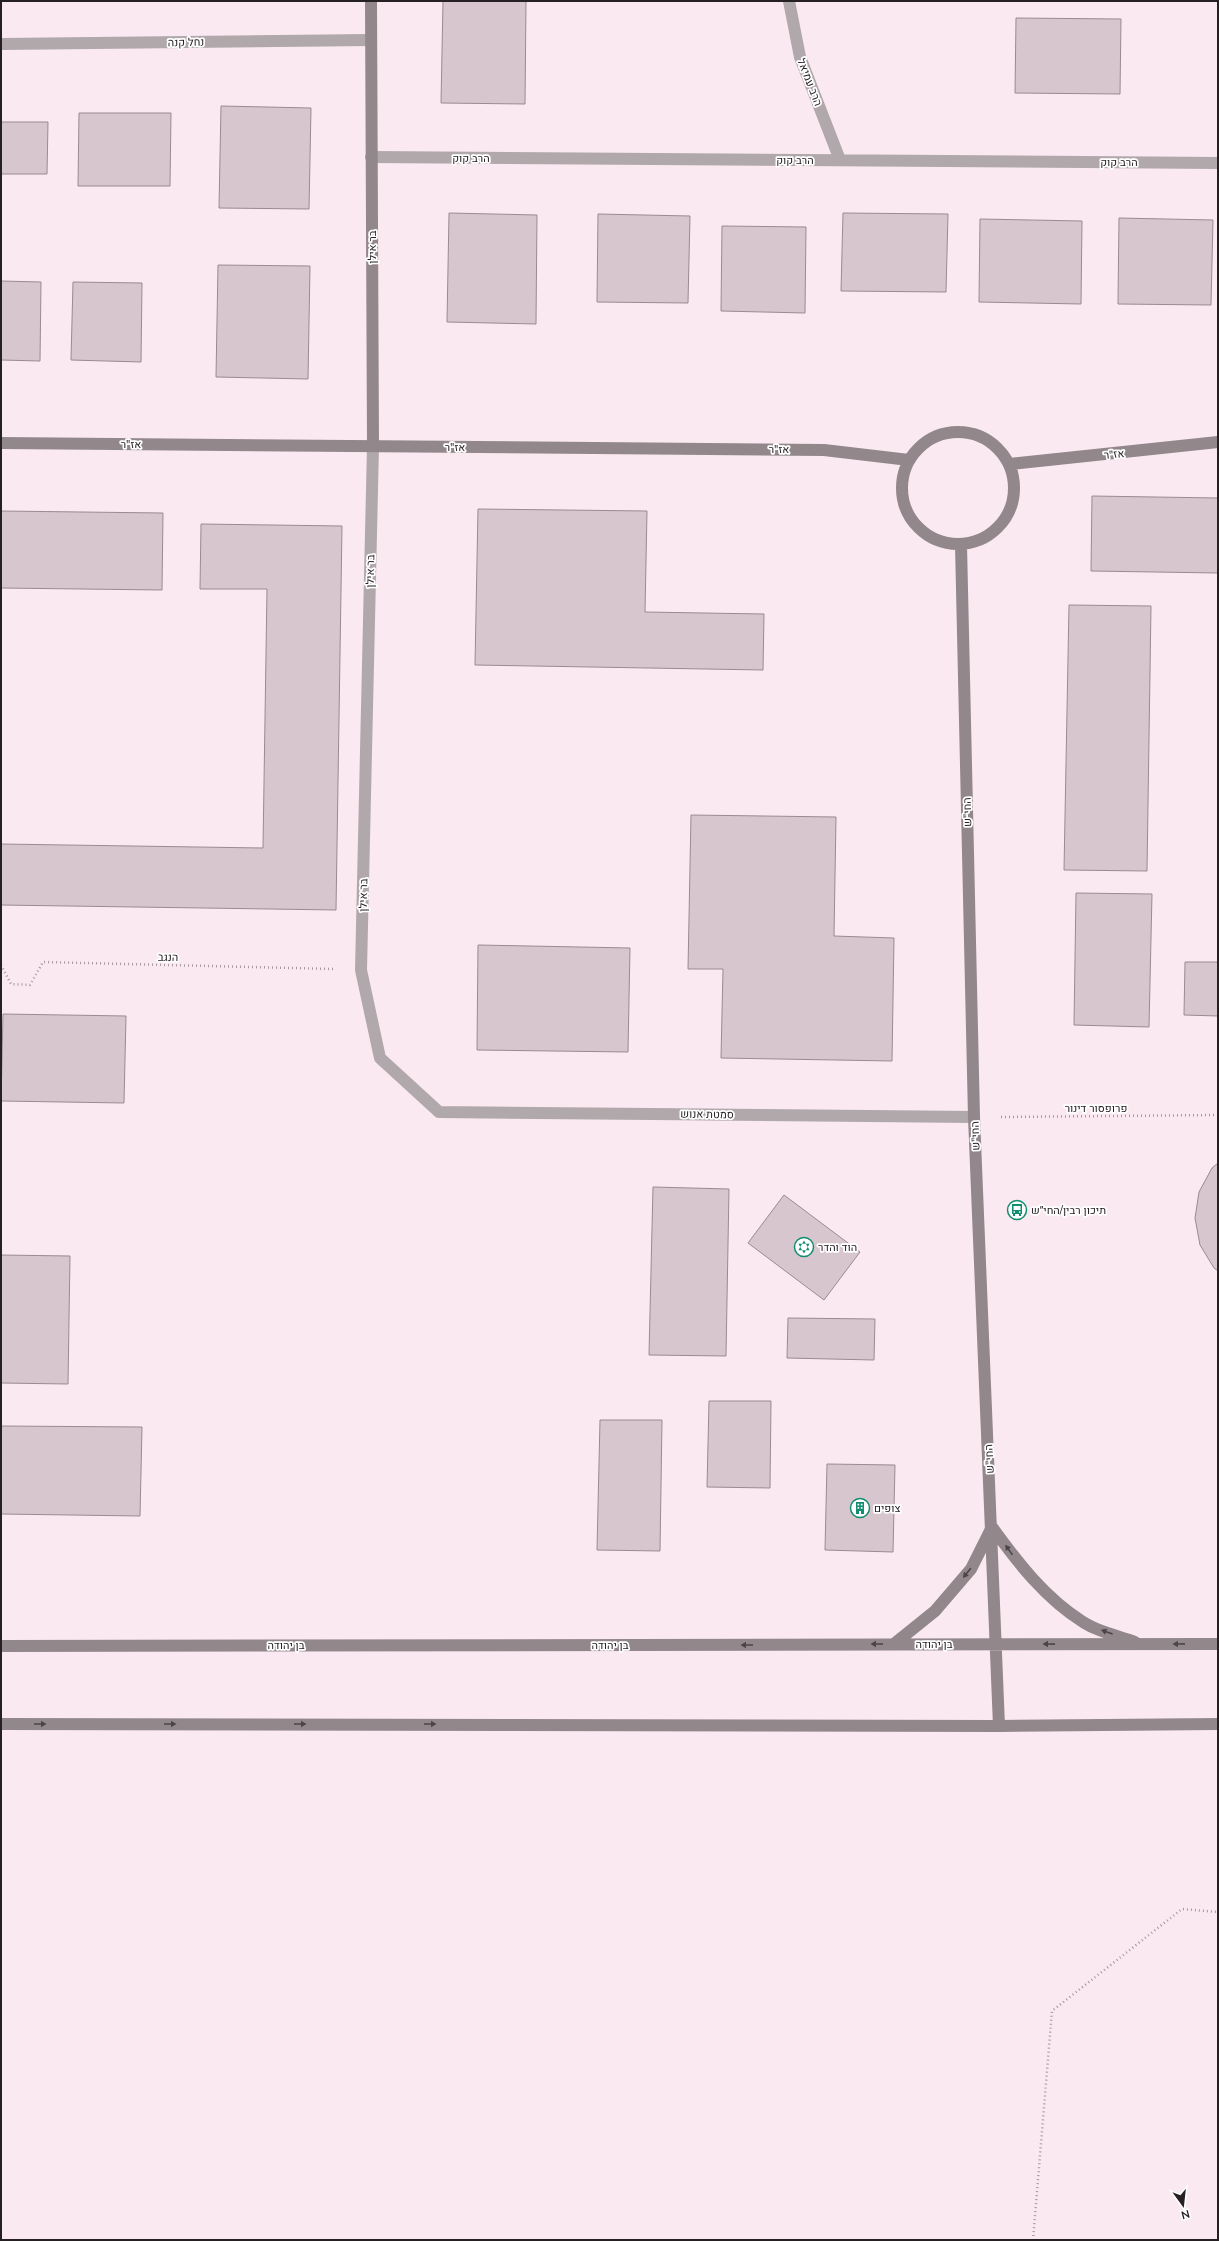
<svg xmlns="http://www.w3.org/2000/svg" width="1219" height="2241" viewBox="0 0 1219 2241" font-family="Mulish,Heebo,sans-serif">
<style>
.building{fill:#d7c6cd;stroke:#9a8a91}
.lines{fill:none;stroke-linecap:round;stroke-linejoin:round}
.path{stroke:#a5989e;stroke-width:2.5;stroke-dasharray:1 3;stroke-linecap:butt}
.street{stroke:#b0a8ab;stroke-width:12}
.secondary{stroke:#92878b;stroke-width:12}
.oneway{fill:#4c4447}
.labels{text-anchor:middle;stroke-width:3.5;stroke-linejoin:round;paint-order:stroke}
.street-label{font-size:11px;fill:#262023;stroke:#fff}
.poi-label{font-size:11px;fill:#262023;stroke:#fff;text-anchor:start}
</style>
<rect width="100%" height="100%" fill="#fae9f0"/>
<path class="building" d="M 443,1 L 526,1 L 525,104 L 441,103 Z
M 1016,18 L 1121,19 L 1120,94 L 1015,93 Z
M 221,106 L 311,108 L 309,209 L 219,208 Z
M 79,113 L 171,113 L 170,186 L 78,186 Z
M 1,122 L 48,122 L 47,174 L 1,174 Z
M 449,213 L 537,215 L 536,324 L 447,322 Z
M 843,213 L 948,214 L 946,292 L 841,291 Z
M 598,214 L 690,216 L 688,303 L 597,302 Z
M 1119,218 L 1213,220 L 1211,305 L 1118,304 Z
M 980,219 L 1082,221 L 1081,304 L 979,302 Z
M 722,226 L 806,227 L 805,313 L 721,311 Z
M 218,265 L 310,266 L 308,379 L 216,377 Z
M 1,281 L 41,282 L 40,361 L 1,360 Z
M 73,282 L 142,283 L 141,362 L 71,360 Z
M 1092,496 L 1218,498 L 1218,573 L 1091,571 Z
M 478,509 L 647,511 L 645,612 L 764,614 L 763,670 L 475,665 Z
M 1,511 L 163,513 L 162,590 L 1,588 Z
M 201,524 L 342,526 L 336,910 L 1,905 L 1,844 L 263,848 L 267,589 L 200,589 Z
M 1069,605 L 1151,606 L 1147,871 L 1064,870 Z
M 691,815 L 836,817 L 834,936 L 894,938 L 892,1061 L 721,1058 L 723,969 L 688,969 Z
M 1076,893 L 1152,894 L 1149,1027 L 1074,1025 Z
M 478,945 L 630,948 L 628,1052 L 477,1050 Z
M 1185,962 L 1218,962 L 1218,1016 L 1184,1015 Z
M 3,1014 L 126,1016 L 124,1103 L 1,1101 Z
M 1218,1163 L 1218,1271 L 1214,1268 L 1200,1245 L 1195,1218 L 1199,1192 L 1212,1168 Z
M 653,1187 L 729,1189 L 726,1356 L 649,1355 Z
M 784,1195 L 860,1252 L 824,1300 L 748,1243 Z
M 1,1255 L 70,1256 L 68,1384 L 1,1383 Z
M 788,1318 L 875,1319 L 874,1360 L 787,1358 Z
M 709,1401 L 771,1401 L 770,1488 L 707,1487 Z
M 600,1420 L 662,1420 L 660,1551 L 597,1550 Z
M 1,1426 L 142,1427 L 140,1516 L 1,1514 Z
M 827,1464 L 895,1465 L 893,1552 L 825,1550 Z"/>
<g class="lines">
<path class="path" d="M 1,965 L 11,984 L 30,985 L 43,962 L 334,969
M 1001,1117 L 1218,1115
M 1033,2240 L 1052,2011 L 1182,1909 L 1218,1912"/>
<path class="street" d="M 789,1 L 800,57 L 840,160
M 1,44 L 371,40
M 371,157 L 1218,163
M 373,446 L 361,970 L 380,1058 L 439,1112 L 974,1117"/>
<path class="secondary" d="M 371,1 L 373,446
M902 488a56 56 0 1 1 112 0a56 56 0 1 1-112 0Z
M 1,443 L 824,450 L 909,460
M 1010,464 L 1218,442
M 961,545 L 974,1117 L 999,1726
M 894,1644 L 935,1611 L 971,1569 L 992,1527 C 1018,1563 1045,1598 1083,1622 C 1098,1632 1119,1636 1135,1642
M 1,1646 L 1218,1644
M 1,1724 L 999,1726 L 1218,1724"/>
</g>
<defs><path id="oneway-solid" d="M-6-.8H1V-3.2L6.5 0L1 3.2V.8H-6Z"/></defs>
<g class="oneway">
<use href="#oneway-solid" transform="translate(1009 1550) rotate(-125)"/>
<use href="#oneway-solid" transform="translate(967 1573) rotate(129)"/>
<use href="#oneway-solid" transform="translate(1107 1632) rotate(-160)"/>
<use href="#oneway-solid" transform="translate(877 1644) rotate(180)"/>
<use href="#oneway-solid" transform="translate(1049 1644) rotate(-179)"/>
<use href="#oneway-solid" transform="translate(1179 1644) rotate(179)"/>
<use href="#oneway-solid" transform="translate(747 1645) rotate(180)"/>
<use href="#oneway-solid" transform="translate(40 1724)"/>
<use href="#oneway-solid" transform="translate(170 1724)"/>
<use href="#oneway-solid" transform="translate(300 1724)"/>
<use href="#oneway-solid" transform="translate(430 1724)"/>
</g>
<defs>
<g id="bus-ring" transform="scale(1)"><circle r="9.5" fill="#fff" stroke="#138d70" stroke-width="1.5"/><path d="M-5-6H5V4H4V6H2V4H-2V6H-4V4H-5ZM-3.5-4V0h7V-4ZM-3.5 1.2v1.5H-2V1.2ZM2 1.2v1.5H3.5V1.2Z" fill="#138d70"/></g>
<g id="synagogue-ring" transform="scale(1)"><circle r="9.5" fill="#fff" stroke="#138d70" stroke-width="1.5"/><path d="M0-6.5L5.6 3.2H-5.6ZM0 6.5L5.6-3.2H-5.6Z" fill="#138d70"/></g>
<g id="building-ring" transform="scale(1)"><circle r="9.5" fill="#fff" stroke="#138d70" stroke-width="1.5"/><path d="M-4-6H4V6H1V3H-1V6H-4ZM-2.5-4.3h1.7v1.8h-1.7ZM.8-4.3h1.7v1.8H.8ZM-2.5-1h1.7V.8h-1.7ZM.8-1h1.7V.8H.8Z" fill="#138d70"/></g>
</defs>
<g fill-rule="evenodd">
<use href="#bus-ring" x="1017" y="1210"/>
<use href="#synagogue-ring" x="804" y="1247"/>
<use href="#building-ring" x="860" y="1508"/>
</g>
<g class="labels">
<g class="street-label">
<text transform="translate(186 42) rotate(-1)" y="4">נחל קנה</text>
<text transform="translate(810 82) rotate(69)" y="4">הרב עמיאל</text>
<text x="471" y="162">הרב קוק</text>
<text x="795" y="164">הרב קוק</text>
<text x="1119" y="166">הרב קוק</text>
<text transform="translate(372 247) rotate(-90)" y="4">בר אילן</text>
<text x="131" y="448">אז"ר</text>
<text x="455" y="451">אז"ר</text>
<text x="779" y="453">אז"ר</text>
<text transform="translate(1114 454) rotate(-6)" y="4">אז"ר</text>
<text transform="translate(370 571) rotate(-89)" y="4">בר אילן</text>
<text transform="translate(967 812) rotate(-91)" y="4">החי"ש</text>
<text transform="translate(363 895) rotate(-89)" y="4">בר אילן</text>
<text transform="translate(168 957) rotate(1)" y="4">הנגב</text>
<text x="1096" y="1112">פרופסור דינור</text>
<text transform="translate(707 1114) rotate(1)" y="4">סמטת אנוש</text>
<text transform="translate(975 1136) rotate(-92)" y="4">החי"ש</text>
<text transform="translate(989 1459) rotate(-93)" y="4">החי"ש</text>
<text x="934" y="1648">בן יהודה</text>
<text x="286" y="1649">בן יהודה</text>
<text x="610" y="1649">בן יהודה</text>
</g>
<g class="poi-label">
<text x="1031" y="1214">תיכון רבין/החי״ש</text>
<text x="818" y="1251">הוד והדר</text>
<text x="874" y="1512">צופים</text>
</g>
</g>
<rect width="1219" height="2241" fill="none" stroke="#262023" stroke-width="4"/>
<g transform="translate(1183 2205) rotate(165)" stroke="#ffffff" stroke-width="3" paint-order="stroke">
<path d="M0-3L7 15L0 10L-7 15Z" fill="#262023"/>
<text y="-6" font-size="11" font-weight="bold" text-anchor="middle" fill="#262023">N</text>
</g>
</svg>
